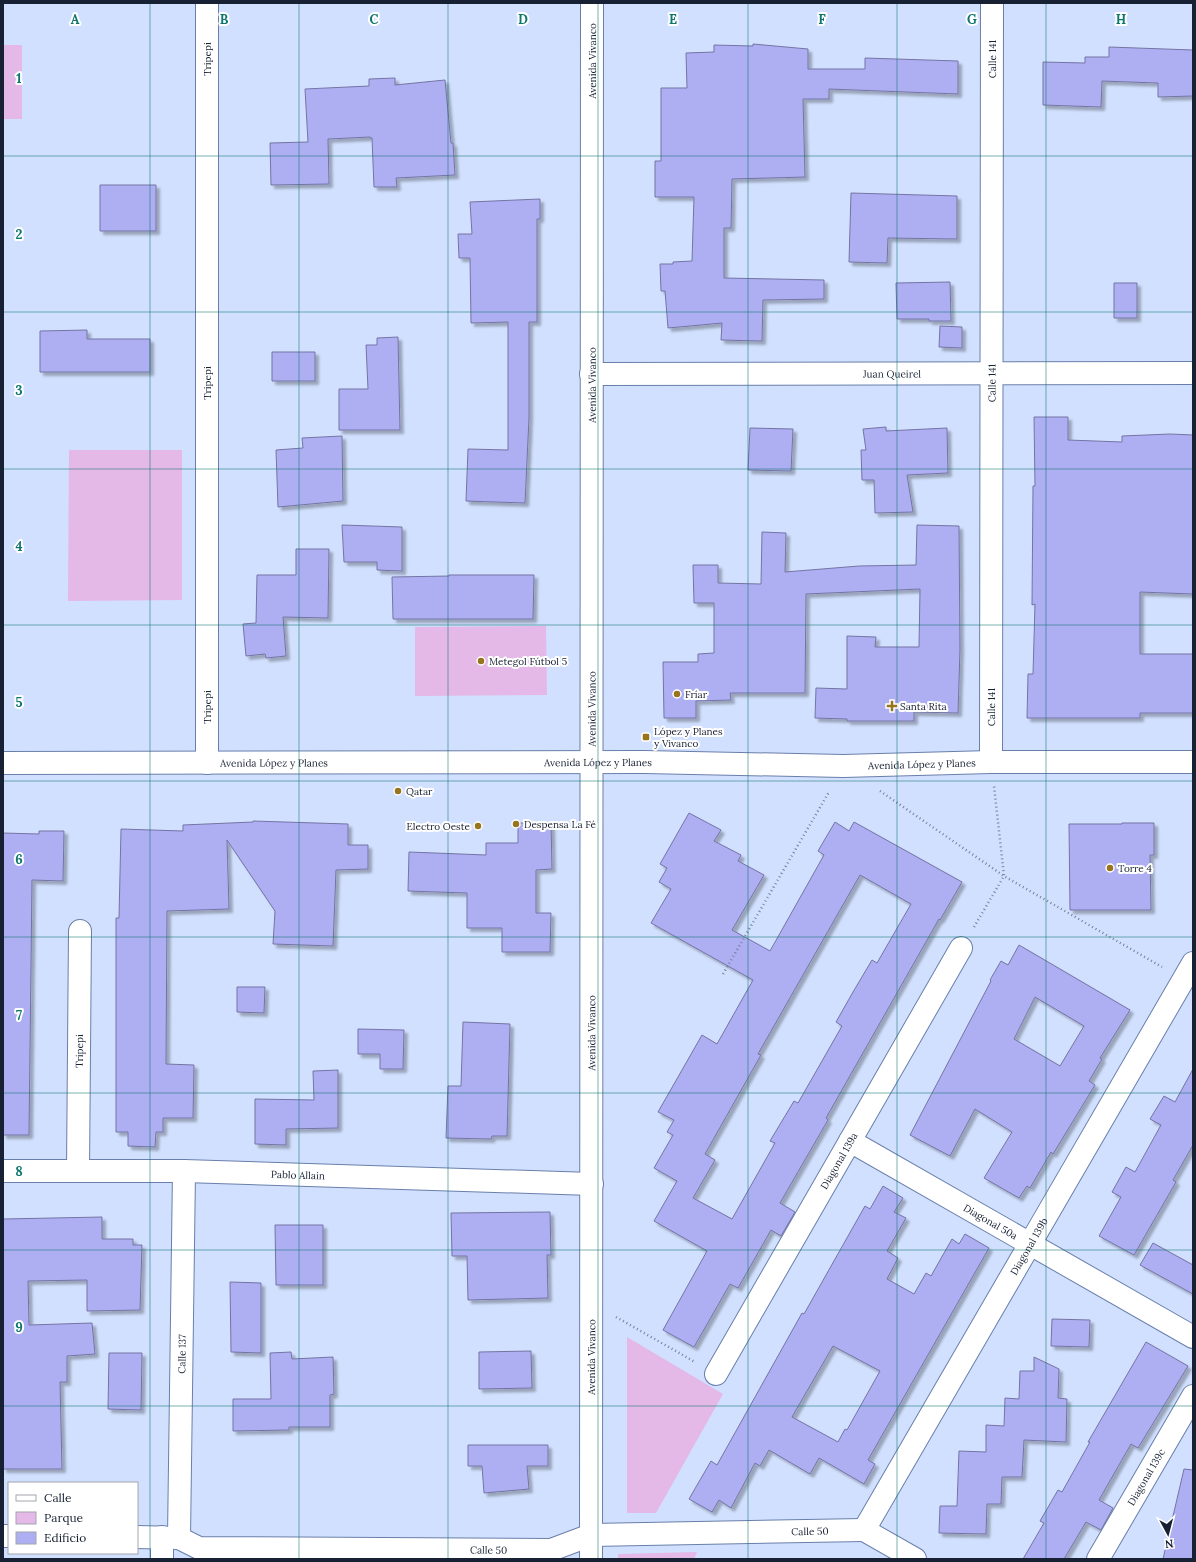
<svg xmlns="http://www.w3.org/2000/svg" width="1196" height="1562" viewBox="0 0 1196 1562" font-family="Lora,serif">
<style>
.green{fill:#e4b8e7}
.building{fill:#aeaef3;stroke:#7474a4;fill-rule:evenodd;filter:url(#shadow)}
.lines{fill:none;stroke-linecap:round;stroke-linejoin:round}
.street-casing{stroke:#697fab;stroke-width:24}
.secondary-casing{stroke:#697fab;stroke-width:24}
.primary-casing{stroke:#697fab;stroke-width:24}
.path{stroke:#76839b;stroke-width:2.5;stroke-dasharray:1 3;stroke-linecap:butt}
.street{stroke:#fff;stroke-width:22}
.secondary{stroke:#fff;stroke-width:22}
.primary{stroke:#fff;stroke-width:22}
.grid{fill:none;stroke:#0f766e;stroke-width:1;stroke-opacity:0.55}
.poi-dot{fill:#98741e;stroke:#fff;stroke-width:1.5}
.labels{text-anchor:middle;stroke-width:4;stroke-linejoin:round;paint-order:stroke}
.street-label{font-size:10px;fill:#182133;stroke:#fff}
.poi-label{font-size:10px;fill:#182133;stroke:#fff;text-anchor:start}
.grid-label{font-size:13px;text-anchor:middle;font-weight:bold;fill:#0f766e;stroke:#fff;stroke-width:4;stroke-linejoin:round;paint-order:stroke}
</style>
<defs>
<filter id="shadow"><feDropShadow dx="3.5" dy="3.5" stdDeviation="1" flood-color="#0004"/></filter>
</defs>
<rect width="100%" height="100%" fill="#d1e0fe"/>
<path class="green" d="M 3,45 L 22,45 L 22,119 L 3,119 Z
M 69,450 L 182,450 L 182,600 L 68,601 Z
M 546,626 L 547,695 L 415,696 L 415,627 Z
M 627,1337 L 723,1394 L 656,1513 L 627,1513 Z
M 697,1552 L 694,1559 L 618,1559 L 618,1554 Z"/>
<path class="building" d="M 753,44 L 808,49 L 808,69 L 865,69 L 865,58 L 958,61 L 958,94 L 829,89 L 829,99 L 803,99 L 805,177 L 732,179 L 731,228 L 724,228 L 724,278 L 824,280 L 824,299 L 763,300 L 762,341 L 721,340 L 722,323 L 668,328 L 665,291 L 661,291 L 660,264 L 673,264 L 673,262 L 692,261 L 694,197 L 655,197 L 655,161 L 661,161 L 661,88 L 687,88 L 686,53 L 714,52 L 714,45 L 753,46 Z
M 1109,47 L 1193,50 L 1193,96 L 1158,97 L 1158,83 L 1102,81 L 1101,107 L 1043,105 L 1043,62 L 1085,63 L 1085,57 L 1109,57 Z
M 395,78 L 395,85 L 445,80 L 451,143 L 453,143 L 455,175 L 396,178 L 397,187 L 374,187 L 372,138 L 370,138 L 370,137 L 328,139 L 329,184 L 271,185 L 270,143 L 308,142 L 305,89 L 369,86 L 369,79 Z
M 100,185 L 156,185 L 156,231 L 100,231 Z
M 851,193 L 957,196 L 957,239 L 888,238 L 887,263 L 849,262 Z
M 540,199 L 540,219 L 537,219 L 537,322 L 529,322 L 529,418 L 525,503 L 466,501 L 468,449 L 508,450 L 508,322 L 471,323 L 470,258 L 459,258 L 458,234 L 472,234 L 470,202 Z
M 950,282 L 951,321 L 929,321 L 929,319 L 897,319 L 896,283 Z
M 1114,283 L 1137,283 L 1137,318 L 1114,318 Z
M 940,326 L 962,327 L 962,348 L 939,347 Z
M 87,330 L 87,339 L 150,339 L 150,372 L 40,372 L 40,331 Z
M 398,337 L 400,430 L 339,430 L 339,389 L 368,389 L 366,345 L 377,345 L 377,338 Z
M 272,352 L 315,352 L 315,381 L 272,381 Z
M 1034,417 L 1068,417 L 1068,440 L 1122,442 L 1122,436 L 1170,434 L 1193,435 L 1193,594 L 1140,592 L 1140,654 L 1193,654 L 1193,713 L 1140,713 L 1140,718 L 1027,718 L 1028,674 L 1033,674 L 1035,604 L 1032,605 L 1033,486 L 1035,486 Z
M 886,427 L 886,431 L 947,428 L 948,473 L 907,475 L 913,512 L 875,513 L 874,480 L 862,480 L 861,450 L 866,450 L 863,429 Z
M 750,428 L 793,429 L 791,471 L 748,470 Z
M 342,436 L 343,501 L 278,507 L 276,450 L 303,448 L 302,438 Z
M 342,525 L 402,527 L 402,571 L 377,570 L 377,562 L 344,562 Z
M 917,525 L 959,526 L 960,649 L 958,713 L 914,712 L 914,721 L 847,721 L 847,719 L 815,718 L 816,688 L 847,689 L 847,636 L 876,637 L 875,647 L 919,647 L 920,589 L 806,594 L 805,693 L 730,693 L 731,700 L 696,701 L 696,718 L 664,718 L 663,662 L 698,662 L 698,654 L 714,653 L 714,603 L 694,603 L 693,565 L 718,565 L 718,583 L 761,584 L 762,532 L 786,533 L 785,572 L 859,566 L 916,565 Z
M 296,549 L 329,549 L 328,618 L 283,617 L 286,656 L 266,658 L 265,654 L 246,656 L 243,624 L 256,623 L 257,575 L 296,575 Z
M 449,575 L 534,575 L 533,619 L 393,619 L 392,577 L 449,576 Z
M 689,813 L 721,830 L 714,841 L 741,855 L 738,861 L 764,875 L 732,930 L 770,951 L 824,855 L 818,851 L 835,822 L 849,831 L 854,822 L 962,882 L 940,920 L 939,919 L 826,1118 L 828,1120 L 780,1203 L 795,1212 L 781,1236 L 771,1230 L 738,1288 L 730,1284 L 694,1347 L 663,1330 L 707,1251 L 654,1221 L 677,1181 L 654,1168 L 673,1135 L 667,1132 L 674,1120 L 658,1112 L 702,1035 L 717,1044 L 753,980 L 651,923 L 671,889 L 659,882 L 667,868 L 660,864 ZM 860,875 L 911,904 L 877,963 L 872,960 L 853,992 L 836,1022 L 842,1026 L 798,1103 L 794,1101 L 770,1141 L 775,1143 L 732,1219 L 693,1198 L 715,1160 L 705,1154 L 761,1055 L 758,1054 Z
M 253,821 L 348,824 L 348,845 L 368,845 L 368,869 L 336,870 L 333,946 L 273,944 L 275,911 L 227,840 L 229,909 L 167,911 L 166,1064 L 194,1065 L 193,1118 L 163,1118 L 163,1132 L 156,1132 L 155,1147 L 128,1146 L 128,1132 L 116,1132 L 116,918 L 119,918 L 121,829 L 183,831 L 183,825 L 253,822 Z
M 518,823 L 551,823 L 552,869 L 536,870 L 536,913 L 551,913 L 550,952 L 502,952 L 502,928 L 467,928 L 467,893 L 408,891 L 409,852 L 486,855 L 486,843 L 518,843 Z
M 1122,823 L 1154,823 L 1154,855 L 1150,855 L 1151,910 L 1070,910 L 1069,824 L 1122,824 Z
M 39,831 L 64,831 L 63,881 L 32,880 L 29,1135 L 3,1135 L 3,833 L 39,834 Z
M 1019,945 L 1130,1010 L 1100,1058 L 1102,1059 L 1089,1081 L 1095,1085 L 1053,1154 L 1051,1152 L 1030,1188 L 1027,1186 L 1019,1198 L 984,1178 L 1012,1132 L 975,1109 L 950,1156 L 910,1135 L 991,981 L 990,980 L 1001,961 L 1008,965 ZM 1035,997 L 1084,1026 L 1060,1066 L 1014,1039 Z
M 237,987 L 265,987 L 264,1013 L 237,1012 Z
M 463,1022 L 510,1024 L 507,1136 L 492,1136 L 491,1139 L 446,1138 L 448,1086 L 461,1086 Z
M 358,1029 L 404,1030 L 403,1069 L 380,1069 L 380,1054 L 358,1054 Z
M 1193,1069 L 1193,1145 L 1173,1180 L 1176,1182 L 1134,1255 L 1099,1236 L 1121,1197 L 1112,1192 L 1126,1167 L 1135,1172 L 1161,1125 L 1150,1119 L 1164,1096 L 1175,1102 Z
M 338,1070 L 338,1128 L 286,1129 L 286,1145 L 255,1144 L 255,1099 L 314,1100 L 313,1071 Z
M 883,1186 L 903,1198 L 894,1212 L 906,1218 L 887,1251 L 898,1258 L 887,1279 L 914,1294 L 926,1273 L 931,1276 L 952,1239 L 959,1244 L 965,1234 L 989,1248 L 868,1460 L 875,1464 L 864,1484 L 819,1458 L 810,1474 L 769,1450 L 760,1466 L 755,1463 L 731,1508 L 719,1500 L 712,1512 L 689,1499 L 711,1461 L 717,1465 L 802,1313 L 804,1314 L 865,1206 L 870,1209 ZM 833,1346 L 880,1371 L 847,1430 L 845,1429 L 838,1442 L 792,1417 Z
M 550,1212 L 551,1255 L 547,1255 L 548,1298 L 468,1300 L 467,1256 L 452,1256 L 451,1213 Z
M 102,1217 L 102,1239 L 133,1239 L 133,1245 L 142,1245 L 140,1310 L 87,1311 L 87,1280 L 28,1281 L 29,1325 L 92,1323 L 95,1354 L 67,1356 L 67,1382 L 60,1382 L 62,1469 L 3,1469 L 3,1219 Z
M 275,1225 L 323,1225 L 323,1285 L 276,1285 Z
M 1153,1243 L 1193,1265 L 1193,1294 L 1140,1265 Z
M 230,1282 L 261,1283 L 261,1353 L 231,1352 Z
M 1052,1319 L 1090,1320 L 1089,1347 L 1051,1346 Z
M 1146,1342 L 1188,1366 L 1138,1448 L 1131,1444 L 1099,1500 L 1113,1508 L 1101,1530 L 1086,1522 L 1064,1559 L 1023,1559 L 1044,1523 L 1040,1521 L 1058,1490 L 1062,1492 L 1090,1442 L 1088,1442 Z
M 531,1351 L 532,1388 L 479,1389 L 479,1352 Z
M 291,1352 L 292,1359 L 333,1357 L 334,1394 L 330,1395 L 330,1427 L 289,1427 L 289,1430 L 233,1431 L 233,1399 L 271,1399 L 270,1353 Z
M 109,1353 L 142,1353 L 141,1410 L 108,1409 Z
M 1034,1357 L 1059,1369 L 1058,1398 L 1067,1399 L 1066,1442 L 1024,1440 L 1022,1477 L 1002,1477 L 1001,1504 L 987,1504 L 986,1534 L 939,1533 L 940,1506 L 957,1506 L 959,1451 L 986,1452 L 986,1425 L 1004,1426 L 1005,1398 L 1019,1399 L 1020,1371 L 1034,1371 Z
M 468,1445 L 548,1445 L 548,1466 L 527,1466 L 529,1489 L 484,1493 L 482,1466 L 468,1466 Z
M 1184,1469 L 1193,1470 L 1193,1559 L 1163,1559 Z"/>
<g class="lines">
<g class="street-casing">
<g id="street">
<path id="s1" d="M 591,374 L 1193,373"/>
<path id="s2" d="M 991,762 L 992,3"/>
<path d="M 207,763 L 207,3"/>
<path id="s3" d="M 850,1141 L 1193,1337"/>
<path id="s4" d="M 3,1171 L 184,1171 L 592,1184"/>
<path id="s5" d="M 78,1171 L 80,931"/>
<path id="s6" d="M 716,1374 L 961,948"/>
<path id="s7" d="M 864,1530 L 1193,963"/>
<path d="M 864,1530 L 915,1559"/>
<path d="M 3,1536 L 9,1536"/>
<path id="s8" d="M 137,1537 L 179,1538 L 199,1548 L 551,1550 L 591,1535 L 864,1530"/>
<path d="M 162,1537 L 162,1559"/>
<path id="s9" d="M 179,1538 L 184,1171"/>
<path id="s10" d="M 1098,1559 L 1193,1396"/>
</g>
</g>
<g class="secondary-casing">
<g id="secondary">
<path id="s11" d="M 591,1559 L 592,3"/>
</g>
</g>
<g class="primary-casing">
<g id="primary">
<path id="s12" d="M 3,763 L 644,762 L 843,766 L 991,762 L 1193,762"/>
</g>
</g>
<path class="path" d="M 880,791 L 1004,876 L 1162,967
M 974,927 L 1004,876 L 994,786
M 723,974 L 829,792
M 616,1317 L 695,1362"/>
<use href="#street" class="street"/>
<use href="#secondary" class="secondary"/>
<use href="#primary" class="primary"/>
</g>
<path class="grid" d="M 150,3 L 150,1559M 299,3 L 299,1559M 448,3 L 448,1559M 598,3 L 598,1559M 748,3 L 748,1559M 897,3 L 897,1559M 1046,3 L 1046,1559M 3,156 L 1193,156M 3,312 L 1193,312M 3,469 L 1193,469M 3,625 L 1193,625M 3,781 L 1193,781M 3,937 L 1193,937M 3,1093 L 1193,1093M 3,1250 L 1193,1250M 3,1406 L 1193,1406"/>
<g class="poi-dot">
<circle cx="481" cy="661" r="4"/>
<circle cx="677" cy="694" r="4"/>
<path d="M890 700h4v4h4v4h-4v4h-4v-4h-4v-4h4z"/>
<rect x="642" y="733" width="8" height="8" rx="2"/>
<circle cx="398" cy="791" r="4"/>
<circle cx="516" cy="824" r="4"/>
<circle cx="478" cy="826" r="4"/>
<circle cx="1110" cy="868" r="4"/>
</g>
<g class="labels">
<g class="street-label">
<text transform="translate(207 59) rotate(-90)" y="4">Tripepi</text>
<text dy="4" stroke="none"><textPath href="#s2" startOffset="703">Calle 141</textPath></text>
<text dy="4" stroke="none"><textPath href="#s11" startOffset="1498">Avenida Vivanco</textPath></text>
<text dy="4" stroke="none"><textPath href="#s1" startOffset="301">Juan Queirel</textPath></text>
<text transform="translate(207 383) rotate(-90)" y="4">Tripepi</text>
<text dy="4" stroke="none"><textPath href="#s2" startOffset="379">Calle 141</textPath></text>
<text dy="4" stroke="none"><textPath href="#s11" startOffset="1174">Avenida Vivanco</textPath></text>
<text transform="translate(207 707) rotate(-90)" y="4">Tripepi</text>
<text dy="4" stroke="none"><textPath href="#s2" startOffset="55">Calle 141</textPath></text>
<text dy="4" stroke="none"><textPath href="#s11" startOffset="850">Avenida Vivanco</textPath></text>
<text dy="4" stroke="none"><textPath href="#s12" startOffset="595">Avenida López y Planes</textPath></text>
<text dy="4" stroke="none"><textPath href="#s12" startOffset="271">Avenida López y Planes</textPath></text>
<text dy="4" stroke="none"><textPath href="#s12" startOffset="919">Avenida López y Planes</textPath></text>
<text dy="4" stroke="none"><textPath href="#s11" startOffset="526">Avenida Vivanco</textPath></text>
<text dy="4" stroke="none"><textPath href="#s5" startOffset="120">Tripepi</textPath></text>
<text dy="4" stroke="none"><textPath href="#s6" startOffset="246">Diagonal 139a</textPath></text>
<text dy="4" stroke="none"><textPath href="#s4" startOffset="295">Pablo Allain</textPath></text>
<text dy="4" stroke="none"><textPath href="#s3" startOffset="162">Diagonal 50a</textPath></text>
<text dy="4" stroke="none"><textPath href="#s7" startOffset="328">Diagonal 139b</textPath></text>
<text dy="4" stroke="none"><textPath href="#s9" startOffset="184">Calle 137</textPath></text>
<text dy="4" stroke="none"><textPath href="#s11" startOffset="202">Avenida Vivanco</textPath></text>
<text dy="4" stroke="none"><textPath href="#s10" startOffset="95">Diagonal 139c</textPath></text>
<text dy="4" stroke="none"><textPath href="#s8" startOffset="678">Calle 50</textPath></text>
<text dy="4" stroke="none"><textPath href="#s8" startOffset="354">Calle 50</textPath></text>
</g>
<g class="poi-label">
<text x="489" y="665">Metegol Fútbol 5</text>
<text x="685" y="698">Fríar</text>
<text x="900" y="710">Santa Rita</text>
<text x="654" y="735">López y Planes<tspan x="654" dy="12">y Vivanco</tspan></text>
<text x="406" y="795">Qatar</text>
<text x="524" y="828">Despensa La Fé</text>
<text x="470" y="830" text-anchor="end">Electro Oeste</text>
<text x="1118" y="872">Torre 4</text>
</g>
</g>
<g class="grid-label">
<text x="75" y="24">A</text>
<text x="224" y="24">B</text>
<text x="374" y="24">C</text>
<text x="523" y="24">D</text>
<text x="673" y="24">E</text>
<text x="822" y="24">F</text>
<text x="972" y="24">G</text>
<text x="1121" y="24">H</text>
<text x="19" y="83">1</text>
<text x="19" y="239">2</text>
<text x="19" y="395">3</text>
<text x="19" y="551">4</text>
<text x="19" y="707">5</text>
<text x="19" y="864">6</text>
<text x="19" y="1020">7</text>
<text x="19" y="1176">8</text>
<text x="19" y="1332">9</text>
</g>
<rect width="1196" height="1562" fill="none" stroke="#182133" stroke-width="8"/>
<rect x="8" y="1482" width="130" height="72" fill="#ffffff" stroke="#a3a6ad"/>
<rect x="16" y="1495" width="20" height="6" fill="#ffffff" stroke="#a3a6ad"/>
<text x="44" y="1502" font-size="12" fill="#182133">Calle</text>
<rect x="16" y="1512" width="20" height="12" fill="#e4b8e7" stroke="#a3a6ad"/>
<text x="44" y="1522" font-size="12" fill="#182133">Parque</text>
<rect x="16" y="1532" width="20" height="12" fill="#aeaef3" stroke="#a3a6ad"/>
<text x="44" y="1542" font-size="12" fill="#182133">Edificio</text>
<g transform="translate(1168 1534) rotate(173)" stroke="#ffffff" stroke-width="3" paint-order="stroke">
<path d="M0-3L7 15L0 10L-7 15Z" fill="#182133"/>
<text y="-6" font-size="11" font-weight="bold" text-anchor="middle" fill="#182133">N</text>
</g>
</svg>
